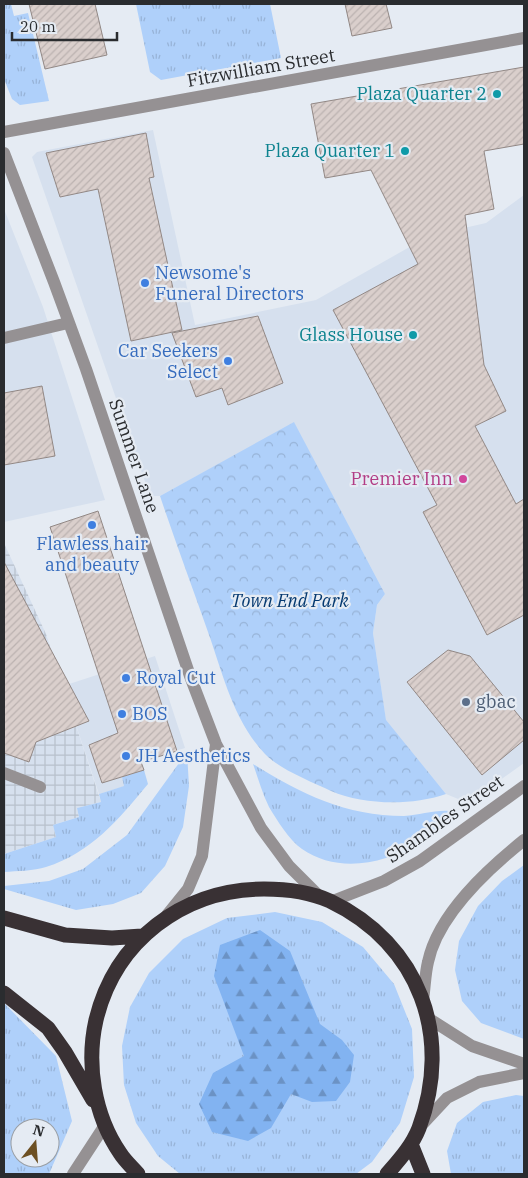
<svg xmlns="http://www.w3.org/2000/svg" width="528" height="1178" viewBox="0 0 528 1178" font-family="'IBM Plex Serif',serif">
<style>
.built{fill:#d6e0ee}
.industrial{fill:url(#industrial-grid)}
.grass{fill:url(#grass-tufts);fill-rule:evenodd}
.forest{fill:url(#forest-firs)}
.park{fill:url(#park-crowns)}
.building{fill:url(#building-hatch);stroke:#928885}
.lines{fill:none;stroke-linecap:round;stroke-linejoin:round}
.minor{stroke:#959193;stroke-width:12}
.highway{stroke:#393134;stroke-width:15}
.culture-dot{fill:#0f9aa8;stroke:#e5ebf3;stroke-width:2}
.shop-dot{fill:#3f7fe0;stroke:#e5ebf3;stroke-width:2}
.hotel-dot{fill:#d1479c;stroke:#e5ebf3;stroke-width:2}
.service-dot{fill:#5c6f8a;stroke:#e5ebf3;stroke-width:2}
.labels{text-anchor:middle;stroke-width:4.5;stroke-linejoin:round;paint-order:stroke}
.street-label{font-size:18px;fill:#2a2c2f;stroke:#e5ebf3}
.culture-label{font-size:18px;fill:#0d838f;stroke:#e5ebf3;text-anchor:end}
.shop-label{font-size:18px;fill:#366cbe;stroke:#e5ebf3;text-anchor:start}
.hotel-label{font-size:18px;fill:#b23c85;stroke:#e5ebf3;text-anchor:end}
.park-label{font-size:18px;font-style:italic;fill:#053970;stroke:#e5ebf3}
.service-label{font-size:18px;fill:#4e5e75;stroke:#e5ebf3;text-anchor:start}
</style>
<defs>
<pattern id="industrial-grid" width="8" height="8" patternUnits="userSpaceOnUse" patternTransform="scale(1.25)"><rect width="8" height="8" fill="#d6e0ee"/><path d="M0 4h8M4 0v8" fill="none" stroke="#b8c0cc"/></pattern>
<pattern id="grass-tufts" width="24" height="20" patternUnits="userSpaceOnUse" patternTransform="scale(1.25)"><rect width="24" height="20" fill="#afd0fa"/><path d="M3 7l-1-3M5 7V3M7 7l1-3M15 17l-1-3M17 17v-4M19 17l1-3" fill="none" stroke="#97b3d7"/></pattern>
<pattern id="forest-firs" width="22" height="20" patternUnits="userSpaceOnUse" patternTransform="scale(1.25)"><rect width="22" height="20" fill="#82b3f1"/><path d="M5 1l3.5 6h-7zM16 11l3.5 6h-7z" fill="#6b92c4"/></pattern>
<pattern id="park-crowns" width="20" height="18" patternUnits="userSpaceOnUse" patternTransform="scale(1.25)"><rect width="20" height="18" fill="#afd0fa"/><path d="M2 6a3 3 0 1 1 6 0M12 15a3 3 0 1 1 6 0" fill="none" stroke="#97b3d7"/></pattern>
<pattern id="building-hatch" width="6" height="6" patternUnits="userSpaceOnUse" patternTransform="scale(1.25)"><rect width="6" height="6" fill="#dacfcc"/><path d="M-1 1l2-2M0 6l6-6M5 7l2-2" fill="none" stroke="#bbb2b0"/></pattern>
</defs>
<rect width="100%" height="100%" fill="#e5ebf3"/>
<path class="built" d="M 153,130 L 195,325 L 316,300 L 429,236 L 486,223 L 524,195 L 524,763 L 468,803 L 446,794 L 386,721 L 373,633 L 377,605 L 385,594 L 294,423 L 160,496 L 150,496 L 32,157 L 37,152 Z
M 4,209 L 43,307 L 105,500 L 4,522 Z
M 155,656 L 185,748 L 141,762 L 144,770 L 122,777 L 125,786 L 99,794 L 63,686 Z"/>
<path class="industrial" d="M 4,543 L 46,634 L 101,802 L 77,808 L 79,817 L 53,825 L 56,837 L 4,854 Z"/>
<path class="grass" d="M 4,4 L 11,4 L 14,16 L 28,13 L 49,101 L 20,105 L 12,99 L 4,79 Z
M 136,4 L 270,4 L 281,58 L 161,80 L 150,72 Z
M 187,752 L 189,786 L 183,827 L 165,866 L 141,893 L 113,904 L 76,910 L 4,889 L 4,886 L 49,881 L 83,869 L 127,835 Z
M 253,764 C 301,794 345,816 404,816 C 422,815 439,808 457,812 C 444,822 431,833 418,843 C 384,865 336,873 302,849 C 289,840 277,820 269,807 C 262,793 258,778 253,764 Z
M 144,770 L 148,784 C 119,819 91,853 46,867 C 34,871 17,871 4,872 L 4,854 L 56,837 L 53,825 L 79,817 L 77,808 L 101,802 L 99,794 L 124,786 L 122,777 Z
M 524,865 L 524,1039 L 481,1023 L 462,1001 L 455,970 L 459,941 L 478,906 L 502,881 Z
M 275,912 L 322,922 L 363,947 L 394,984 L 412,1029 L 414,1077 L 400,1123 L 372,1162 L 356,1174 L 180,1174 L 158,1156 L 136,1123 L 124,1085 L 122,1046 L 130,1007 L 149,973 L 183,939 L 227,918 Z
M 4,1003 L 56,1056 L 72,1121 L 49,1174 L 4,1174 ZM 20,1128 L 50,1128 L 50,1158 L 20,1158 Z
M 516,1095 L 524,1096 L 524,1174 L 451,1174 L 447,1151 L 457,1123 L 483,1102 Z"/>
<path class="forest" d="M 260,930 L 290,951 L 320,1024 L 342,1040 L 354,1055 L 350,1082 L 336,1101 L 312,1102 L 291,1094 L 271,1128 L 248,1141 L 212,1132 L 199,1104 L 213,1073 L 244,1056 L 214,976 L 220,945 Z"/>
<path class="park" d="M 294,422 L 385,594 L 377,605 L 373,633 L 386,720 L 446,794 C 411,806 364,805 331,791 C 312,782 279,769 265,754 C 233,720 223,674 208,632 C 192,586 175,541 160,496 Z"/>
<path class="building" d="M 29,4 L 95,4 L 107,55 L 45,69 Z
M 345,4 L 386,4 L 392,28 L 352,36 Z
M 524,67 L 524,144 L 484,151 L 494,209 L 465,215 L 484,365 L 506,411 L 475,426 L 516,504 L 524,499 L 524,615 L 487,635 L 423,512 L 437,505 L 333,310 L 418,264 L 371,170 L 325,178 L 311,104 Z
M 146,133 L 154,177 L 149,178 L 182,330 L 131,341 L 98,189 L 60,197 L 46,153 Z
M 258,316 L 283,383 L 228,405 L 222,388 L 196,397 L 172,333 Z
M 42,386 L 55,456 L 4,465 L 4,393 Z
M 98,511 L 177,751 L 141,762 L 144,770 L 102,783 L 89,745 L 118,733 L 50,527 Z
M 4,562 L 89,721 L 36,742 L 29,762 L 4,753 Z
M 448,650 L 470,656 L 524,722 L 524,740 L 482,775 L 407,682 Z"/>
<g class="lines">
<path class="minor" d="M 4,132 L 524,38
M 4,153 L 54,282 L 86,369 L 190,676 L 216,744 L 261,828 L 289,866 L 321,898
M 4,338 L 68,323
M 4,773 L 40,787
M 330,902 L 384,881 L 420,861 L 524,786
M 167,915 L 188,889 L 202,856 L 216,744
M 423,1000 C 425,987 425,974 428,962 C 438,914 488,869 524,840
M 428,1018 L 472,1046 L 524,1064
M 419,1128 L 447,1098 L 479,1082 L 524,1073
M 73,1174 L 105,1125"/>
<path class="highway" d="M 4,918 L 65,935 L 112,938 L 142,936
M 4,993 L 48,1028 L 65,1052 L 93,1100
M 411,1144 L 423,1174
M 138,1174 C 132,1167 125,1161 120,1153 C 94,1115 86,1064 96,1020 C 115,941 183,889 264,889 C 285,889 310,892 330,901 C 420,944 453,1037 419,1128 C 412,1146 399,1160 387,1174"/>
</g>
<g class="culture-dot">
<circle cx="497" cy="94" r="5"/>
<circle cx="405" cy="151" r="5"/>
<circle cx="413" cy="335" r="5"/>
</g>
<g class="shop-dot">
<circle cx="145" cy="283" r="5"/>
<circle cx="228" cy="361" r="5"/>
<circle cx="92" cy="525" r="5"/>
<circle cx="126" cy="678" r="5"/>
<circle cx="122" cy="714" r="5"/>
<circle cx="126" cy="756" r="5"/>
</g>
<circle class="hotel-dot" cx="463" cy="479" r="5"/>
<circle class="service-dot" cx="466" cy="702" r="5"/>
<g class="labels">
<g class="street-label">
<text transform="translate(261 68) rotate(-10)" y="6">Fitzwilliam Street</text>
<text transform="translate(134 456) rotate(71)" y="6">Summer Lane</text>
<text transform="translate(445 819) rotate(-35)" y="6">Shambles Street</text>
</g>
<g class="culture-label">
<text x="487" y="100">Plaza Quarter 2</text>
<text x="395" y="157">Plaza Quarter 1</text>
<text x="403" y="341">Glass House</text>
</g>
<g class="shop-label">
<text x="155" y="279">Newsome's<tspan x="155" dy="21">Funeral Directors</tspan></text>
<text x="218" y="357" text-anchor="end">Car Seekers<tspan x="218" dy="21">Select</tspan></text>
<text x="92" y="550" text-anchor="middle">Flawless hair<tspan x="92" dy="21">and beauty</tspan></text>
<text x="136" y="684">Royal Cut</text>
<text x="132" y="720">BOS</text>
<text x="136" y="762">JH Aesthetics</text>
</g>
<g class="hotel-label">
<text x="453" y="485">Premier Inn</text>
</g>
<g class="park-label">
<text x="290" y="607">Town End Park</text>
</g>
<g class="service-label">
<text x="476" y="708">gbac</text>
</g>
</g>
<rect width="528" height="1178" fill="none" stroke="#2a2c2f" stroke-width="10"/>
<g transform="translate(35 1143) rotate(17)"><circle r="24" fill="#e5ebf3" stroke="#9a9fa5"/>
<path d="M0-4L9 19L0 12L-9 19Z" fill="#6d5023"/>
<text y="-8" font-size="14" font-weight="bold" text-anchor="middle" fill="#2a2c2f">N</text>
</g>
<path d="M12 32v8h105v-8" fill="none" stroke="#2a2c2f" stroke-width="2.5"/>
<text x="20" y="32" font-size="15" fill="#2a2c2f" stroke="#e5ebf3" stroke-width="4" paint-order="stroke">20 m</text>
</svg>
